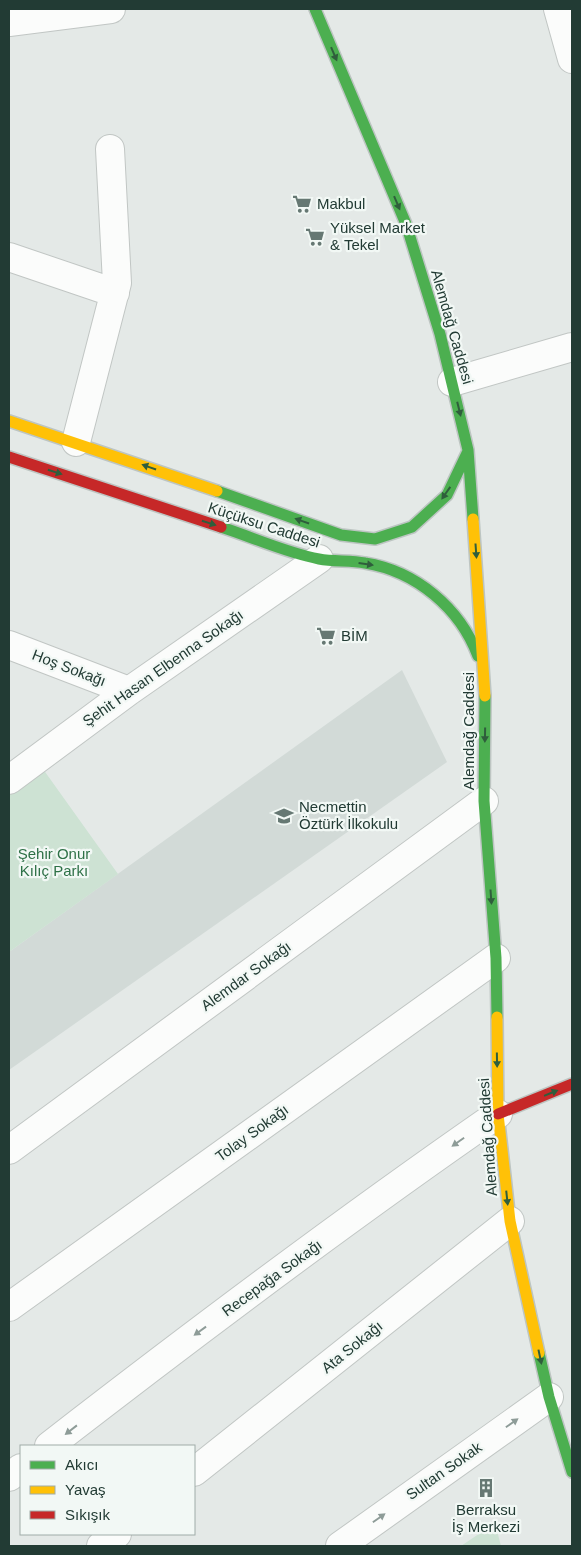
<svg xmlns="http://www.w3.org/2000/svg" width="581" height="1555" viewBox="0 0 581 1555" font-family="Helvetica,sans-serif">
<style>
.built{fill:#d2dad7}
.green{fill:#cde2d3}
.lines{fill:none;stroke-linecap:round;stroke-linejoin:round}
.street-casing{stroke:#c1c6c4;stroke-width:30}
.fast-casing{stroke:#bdc5c2;stroke-width:14}
.slow-casing{stroke:#bdc5c2;stroke-width:14}
.jam-casing{stroke:#bdc5c2;stroke-width:14}
.street{stroke:#fbfcfb;stroke-width:28}
.fast{stroke:#4caf50;stroke-width:11}
.slow{stroke:#ffc107;stroke-width:11}
.jam{stroke:#c62828;stroke-width:11}
.oneway{fill:#2f5e3c}
.oneway2{fill:#8e9c98}
.labels{text-anchor:middle;stroke-width:4.5;stroke-linejoin:round;paint-order:stroke}
.poi-label{font-size:15px;fill:#223b34;stroke:#f2f8f5;text-anchor:start}
.street-label{font-size:15px;fill:#223b34;stroke:#f2f8f5}
.park-label{font-size:15px;fill:#2e7147;stroke:#f2f8f5}
</style>
<rect width="100%" height="100%" fill="#e4e9e7"/>
<path class="built" d="M 402,670 L 447,762 L 9,1070 L 9,952 Z"/>
<path class="green" d="M 43,769 L 118,874 L 9,952 L 9,794 Z
M 495,1523 L 501,1546 L 461,1546 Z"/>
<g class="lines">
<g class="street-casing">
<path id="street" d="M 558,9 L 572,59
M 9,22 L 111,9
M 9,257 L 115,293
M 452,382 L 572,347
M 76,442 L 117,283 L 110,149
M 9,645 L 129,691
M 9,780 L 129,691 L 319,559
M 9,1150 L 484,801
M 9,1307 L 496,958
M 49,1446 C 196,1332 345,1220 498,1114
M 194,1472 L 510,1221
M 9,1477 L 21,1468
M 101,1546 L 117,1534
M 340,1546 L 549,1397"/>
</g>
<g class="fast-casing">
<path id="fast" d="M 315,9 L 406,224 L 440,334 L 468,450 L 473,519
M 217,491 L 341,535 L 375,539 L 412,527 L 447,495 L 468,451
M 221,527 C 252,537 287,553 319,559 C 334,562 350,560 365,563 C 416,571 460,608 478,656
M 485,696 L 484,801 L 496,958 L 497,1017
M 539,1353 L 549,1397 L 572,1472"/>
</g>
<g class="slow-casing">
<path id="slow" d="M 9,421 L 217,491
M 473,519 L 485,696
M 497,1017 L 498,1114 L 510,1221 L 539,1353"/>
</g>
<g class="jam-casing">
<path id="jam" d="M 9,457 L 221,527
M 498,1114 L 572,1084"/>
</g>
<use href="#street" class="street"/>
<use href="#fast" class="fast"/>
<use href="#slow" class="slow"/>
<use href="#jam" class="jam"/>
</g>
<defs><path id="oneway-solid" d="M-6-.8H1V-3.2L6.5 0L1 3.2V.8H-6Z" transform="scale(1.25)"/></defs>
<g class="oneway">
<use href="#oneway-solid" transform="translate(334 54) rotate(67)"/>
<use href="#oneway-solid" transform="translate(397 203) rotate(67)"/>
<use href="#oneway-solid" transform="translate(459 409) rotate(76)"/>
<use href="#oneway-solid" transform="translate(149 467) rotate(-161)"/>
<use href="#oneway-solid" transform="translate(55 472) rotate(18)"/>
<use href="#oneway-solid" transform="translate(446 493) rotate(125)"/>
<use href="#oneway-solid" transform="translate(302 521) rotate(-161)"/>
<use href="#oneway-solid" transform="translate(209 523) rotate(18)"/>
<use href="#oneway-solid" transform="translate(476 551) rotate(86)"/>
<use href="#oneway-solid" transform="translate(366 564) rotate(8)"/>
<use href="#oneway-solid" transform="translate(485 735) rotate(91)"/>
<use href="#oneway-solid" transform="translate(491 897) rotate(86)"/>
<use href="#oneway-solid" transform="translate(497 1060) rotate(89)"/>
<use href="#oneway-solid" transform="translate(551 1093) rotate(-22)"/>
<use href="#oneway-solid" transform="translate(507 1198) rotate(84)"/>
<use href="#oneway-solid" transform="translate(540 1357) rotate(78)"/>
</g>
<g class="oneway2">
<use href="#oneway-solid" transform="translate(458 1142) rotate(145)"/>
<use href="#oneway-solid" transform="translate(200 1331) rotate(144)"/>
<use href="#oneway-solid" transform="translate(512 1423) rotate(-35)"/>
<use href="#oneway-solid" transform="translate(71 1430) rotate(142)"/>
<use href="#oneway-solid" transform="translate(379 1518) rotate(-35)"/>
</g>
<defs>
<g id="supermarket-bare" transform="scale(1.5)"><path d="M-6-5.5h2.5l.6 2H6L4.5 2H-2.5L-4.4-4H-6ZM-1.5 3.2a1.3 1.3 0 1 0 .1 0ZM3 3.2a1.3 1.3 0 1 0 .1 0Z" fill="#667873" stroke="#f2f8f5" stroke-width="2.5" paint-order="stroke"/></g>
<g id="school-bare" transform="scale(1.5)"><path d="M0-5L7-2L0 1L-7-2ZM-4 1L0 2.5L4 1V4Q0 6-4 4Z" fill="#667873" stroke="#f2f8f5" stroke-width="2.5" paint-order="stroke"/></g>
<g id="building-bare" transform="scale(1.5)"><path d="M-4-6H4V6H1V3H-1V6H-4ZM-2.5-4.3h1.7v1.8h-1.7ZM.8-4.3h1.7v1.8H.8ZM-2.5-1h1.7V.8h-1.7ZM.8-1h1.7V.8H.8Z" fill="#667873" stroke="#f2f8f5" stroke-width="2.5" paint-order="stroke"/></g>
</defs>
<g fill-rule="evenodd">
<use href="#supermarket-bare" x="302" y="204"/>
<use href="#supermarket-bare" x="315" y="237"/>
<use href="#supermarket-bare" x="326" y="636"/>
<use href="#school-bare" x="284" y="816"/>
<use href="#building-bare" x="486" y="1488"/>
</g>
<g class="labels">
<g class="poi-label">
<text x="317" y="209">Makbul</text>
<text x="330" y="233">Yüksel Market<tspan x="330" dy="17">&amp; Tekel</tspan></text>
<text x="341" y="641">BİM</text>
<text x="299" y="812">Necmettin<tspan x="299" dy="17">Öztürk İlkokulu</tspan></text>
<text x="486" y="1515" text-anchor="middle">Berraksu<tspan x="486" dy="17">İş Merkezi</tspan></text>
</g>
<g class="street-label">
<text transform="translate(452 327) rotate(74)" y="5">Alemdağ Caddesi</text>
<text transform="translate(264 525) rotate(18)" y="5">Küçüksu Caddesi</text>
<text transform="translate(69 668) rotate(21)" y="5">Hoş Sokağı</text>
<text transform="translate(163 668) rotate(-35)" y="5">Şehit Hasan Elbenna Sokağı</text>
<text transform="translate(469 731) rotate(-90)" y="5">Alemdağ Caddesi</text>
<text transform="translate(246 976) rotate(-36)" y="5">Alemdar Sokağı</text>
<text transform="translate(252 1133) rotate(-36)" y="5">Tolay Sokağı</text>
<text transform="translate(488 1137) rotate(-94)" y="5">Alemdağ Caddesi</text>
<text transform="translate(272 1278) rotate(-36)" y="5">Recepağa Sokağı</text>
<text transform="translate(352 1347) rotate(-39)" y="5">Ata Sokağı</text>
<text transform="translate(444 1471) rotate(-35)" y="5">Sultan Sokak</text>
</g>
<g class="park-label">
<text x="54" y="859">Şehir Onur<tspan x="54" dy="17">Kılıç Parkı</tspan></text>
</g>
</g>
<rect width="581" height="1555" fill="none" stroke="#223b34" stroke-width="20"/>
<rect x="20" y="1445" width="175" height="90" fill="#f2f8f5" stroke="#9faca8"/>
<rect x="30" y="1461" width="25" height="8" fill="#4caf50" stroke="#9faca8"/>
<text x="65" y="1470" font-size="15" fill="#223b34">Akıcı</text>
<rect x="30" y="1486" width="25" height="8" fill="#ffc107" stroke="#9faca8"/>
<text x="65" y="1495" font-size="15" fill="#223b34">Yavaş</text>
<rect x="30" y="1511" width="25" height="8" fill="#c62828" stroke="#9faca8"/>
<text x="65" y="1520" font-size="15" fill="#223b34">Sıkışık</text>
</svg>
